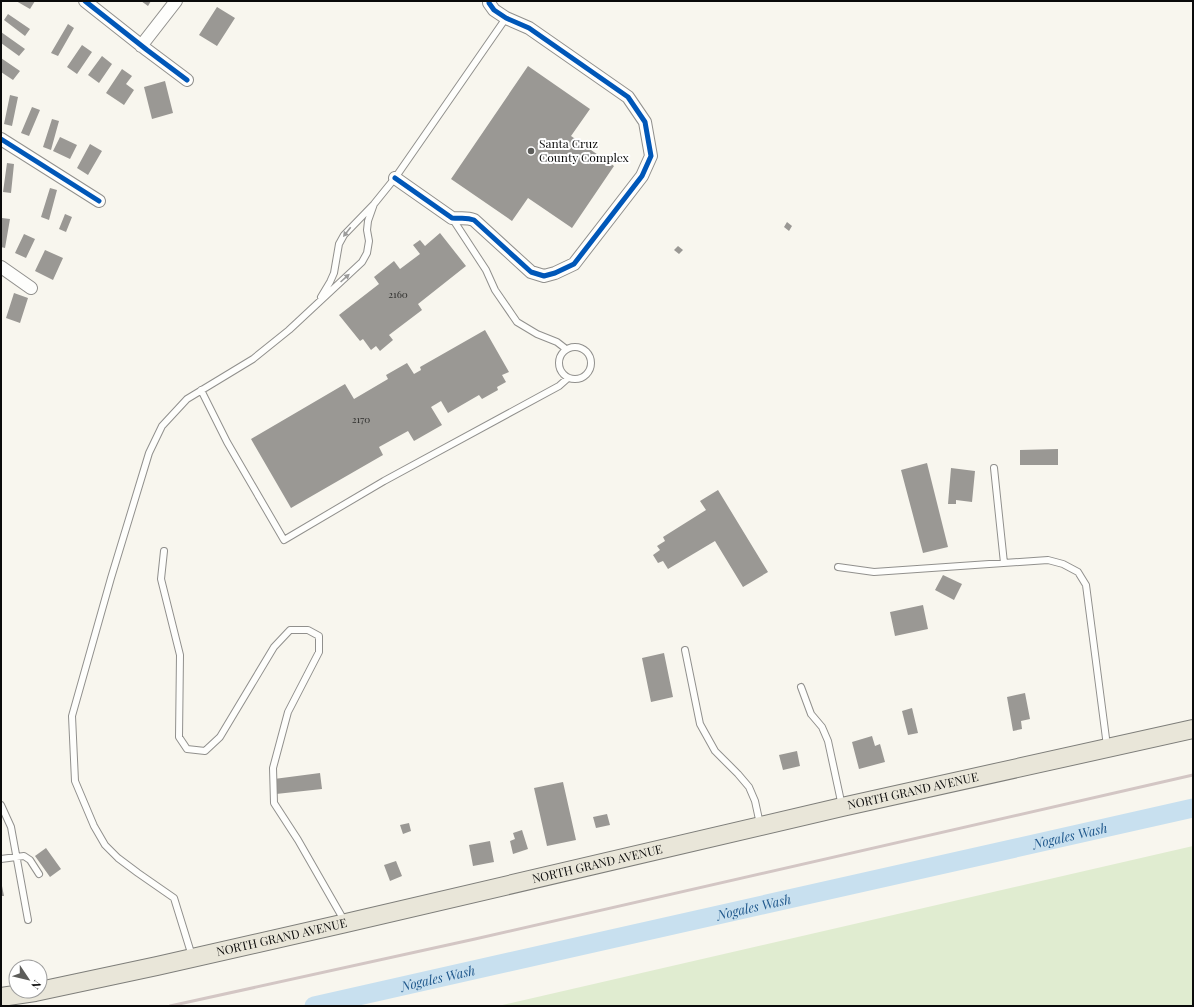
<svg xmlns="http://www.w3.org/2000/svg" width="1194" height="1007" viewBox="0 0 1194 1007" font-family="'Playfair Display',serif">
<style>
.green{fill:#e0ecd0}
.lines{fill:none;stroke-linecap:round;stroke-linejoin:round}
.river{stroke:#c8e0ef;stroke-width:19}
.building{fill:#9a9894}
.lane-casing{stroke:#91908d;stroke-width:8}
.street-casing{stroke:#91908d;stroke-width:14}
.primary-casing{stroke:#7e7e7a;stroke-width:20}
.lane{stroke:#fefefc;stroke-width:6}
.street{stroke:#fefefc;stroke-width:12}
.primary{stroke:#e9e6d9;stroke-width:18}
.rail{stroke:#d3c6c4;stroke-width:3}
.cycleway-casing{stroke:#fff;stroke-width:8}
.cycleway{stroke:#0057b8;stroke-width:5}
.oneway{fill:#9c9c9b}
.poi-dot{fill:#5d5d5a;stroke:#fff;stroke-width:1.5}
.labels{text-anchor:middle;stroke-width:4;stroke-linejoin:round;paint-order:stroke}
.number-label{font-size:10px;fill:#2e2e2c}
.poi-label{font-size:12px;fill:#0a0a0a;stroke:#fff;text-anchor:start}
.street-label{font-size:12px;fill:#0a0a0a;stroke:#fff}
.water-label{font-size:13px;font-style:italic;fill:#21598d;stroke:#fff}
</style>
<rect width="100%" height="100%" fill="#f8f6ee"/>
<path class="green" d="M 1193,846 L 1193,1006 L 498,1006 Z"/>
<g class="lines">
<path class="river" id="s1" d="M 314,1006 L 1193,808"/>
</g>
<path class="building" d="M 16,1 L 35,1 L 30,9 Z
M 141,1 L 151,1 L 148,6 Z
M 217,7 L 235,18 L 217,46 L 199,35 Z
M 8,14 L 30,29 L 25,36 L 4,20 Z
M 68,24 L 74,28 L 58,56 L 51,53 Z
M 1,32 L 25,49 L 19,56 L 1,43 Z
M 82,45 L 92,52 L 77,74 L 67,67 Z
M 102,56 L 112,64 L 99,83 L 88,75 Z
M 1,58 L 20,71 L 13,80 L 1,72 Z
M 528,66 L 590,109 L 571,136 L 614,166 L 572,228 L 528,198 L 512,221 L 451,179 Z
M 122,69 L 132,76 L 126,84 L 134,90 L 124,105 L 106,93 Z
M 165,81 L 173,113 L 152,119 L 144,87 Z
M 10,95 L 18,97 L 12,126 L 4,124 Z
M 32,107 L 40,110 L 29,136 L 21,133 Z
M 52,119 L 59,121 L 51,150 L 43,147 Z
M 60,137 L 77,145 L 70,159 L 53,151 Z
M 90,144 L 102,151 L 88,175 L 77,168 Z
M 7,163 L 14,164 L 11,193 L 3,192 Z
M 50,188 L 57,190 L 49,220 L 41,217 Z
M 65,214 L 72,217 L 66,232 L 59,229 Z
M 2,218 L 10,219 L 5,248 L 1,247 L 1,224 Z
M 787,222 L 792,226 L 789,231 L 784,227 Z
M 440,233 L 466,266 L 418,304 L 422,310 L 389,335 L 393,340 L 380,351 L 376,346 L 371,350 L 363,339 L 360,341 L 339,315 L 379,284 L 374,277 L 394,261 L 400,269 L 420,254 L 413,245 L 420,240 L 425,246 Z
M 24,234 L 35,239 L 26,258 L 15,253 Z
M 678,246 L 683,250 L 679,254 L 674,250 Z
M 45,250 L 63,258 L 53,280 L 35,271 Z
M 14,293 L 28,298 L 20,323 L 6,318 Z
M 485,330 L 509,372 L 502,375 L 506,382 L 497,387 L 498,390 L 482,399 L 479,395 L 448,413 L 441,401 L 431,407 L 442,425 L 414,441 L 408,431 L 379,447 L 383,455 L 291,508 L 251,439 L 345,384 L 354,399 L 388,379 L 386,375 L 407,363 L 414,374 L 421,370 L 420,367 Z
M 1058,449 L 1058,465 L 1020,465 L 1020,450 Z
M 927,463 L 948,547 L 923,553 L 901,470 Z
M 951,468 L 975,471 L 972,502 L 956,500 L 956,504 L 948,504 Z
M 718,490 L 768,572 L 743,587 L 715,541 L 668,569 L 663,561 L 658,563 L 653,555 L 660,550 L 657,546 L 665,541 L 663,537 L 706,510 L 700,501 Z
M 943,575 L 962,584 L 954,600 L 935,590 Z
M 923,605 L 928,629 L 895,636 L 890,612 Z
M 664,653 L 673,697 L 651,702 L 642,658 Z
M 1025,693 L 1030,719 L 1021,721 L 1022,729 L 1013,731 L 1007,697 Z
M 912,708 L 918,733 L 908,735 L 902,711 Z
M 872,736 L 875,746 L 880,744 L 885,762 L 859,769 L 852,742 Z
M 797,751 L 800,766 L 783,770 L 779,755 Z
M 320,773 L 322,789 L 276,794 L 274,779 Z
M 563,782 L 576,840 L 547,846 L 534,788 Z
M 607,814 L 610,825 L 596,828 L 593,817 Z
M 409,823 L 411,831 L 403,834 L 400,825 Z
M 522,830 L 528,849 L 513,854 L 510,841 L 515,839 L 513,833 Z
M 490,841 L 494,862 L 473,866 L 469,845 Z
M 46,848 L 61,869 L 50,877 L 35,856 Z
M 396,861 L 402,876 L 390,881 L 384,865 Z
M 1,881 L 4,896 L 1,896 Z"/>
<g class="lines">
<g class="lane-casing">
<path id="lane" d="M 452,218 L 486,270 L 495,290 L 517,322 L 537,334 L 557,342 L 566,349
M 321,297 L 330,282 L 334,273 L 339,244 L 344,235 L 374,204 L 395,178 L 506,18
M559 363a16 16 0 1 1 32 0a16 16 0 1 1-32 0Z
M 201,390 L 227,442 L 284,540 L 384,481 L 559,386 L 568,378
M 994,468 L 1004,563
M 164,551 L 161,579 L 180,655 L 179,737 L 187,749 L 205,751 L 220,737 L 274,647 L 290,630 L 308,630 L 319,636 L 319,652 L 288,712 L 273,768 L 274,803 L 298,840 L 345,922
M 838,567 L 874,572 L 1048,560 L 1063,564 L 1078,572 L 1086,585 L 1107,746
M 685,650 L 700,724 L 715,751 L 738,774 L 749,787 L 755,801 L 760,824
M 801,687 L 811,714 L 822,727 L 828,741 L 842,806
M 1,805 L 11,827 L 28,920
M 1,859 L 24,856 L 30,860 L 39,874
M 192,956 L 174,898 L 138,873 L 118,858 L 105,845 L 94,826 L 75,781 L 72,716 L 111,578 L 149,453 L 162,426 L 187,399 L 253,359 L 289,330 L 362,262 L 367,253 L 369,241 L 367,230 L 368,221 L 374,204"/>
</g>
<g class="street-casing">
<path id="street" d="M 85,1 L 147,50 L 187,80
M 141,46 L 176,1
M 1,139 L 99,201
M 395,178 L 452,218 C 461,219 466,217 474,220 L 531,272 L 544,276 L 555,273 L 574,264 L 642,176 L 651,156 L 645,122 L 628,97 L 529,28 L 506,18 L 494,10 L 489,3 L 489,1
M 1,267 L 31,288"/>
</g>
<g class="primary-casing">
<g id="primary">
<path id="s2" d="M 1,997 L 35,992 L 157,966 L 346,923 L 842,807 L 1193,729"/>
</g>
</g>
<use href="#lane" class="lane"/>
<use href="#street" class="street"/>
<use href="#primary" class="primary"/>
<path class="rail" d="M 170,1006 L 475,939 L 1193,775"/>
<g class="cycleway-casing">
<path id="cycleway" d="M 85,1 L 147,50 L 187,80
M 1,139 L 99,201
M 395,178 L 452,218 C 461,219 466,217 474,220 L 531,272 L 544,276 L 555,273 L 574,264 L 642,176 L 651,156 L 645,122 L 628,97 L 529,28 L 506,18 L 494,10 L 489,3 L 489,1"/>
</g>
<use href="#cycleway" class="cycleway"/>
</g>
<defs><path id="oneway-solid" d="M-6-.8H1V-3.2L6.5 0L1 3.2V.8H-6Z"/></defs>
<g class="oneway">
<use href="#oneway-solid" transform="translate(347 232) rotate(128)"/>
<use href="#oneway-solid" transform="translate(345 278) rotate(-42)"/>
</g>
<circle class="poi-dot" cx="531" cy="151" r="4"/>
<g class="labels">
<g class="number-label">
<text x="398" y="298">2160</text>
<text x="361" y="423">2170</text>
</g>
<g class="poi-label">
<text x="539" y="148">Santa Cruz<tspan x="539" dy="14">County Complex</tspan></text>
</g>
<g class="street-label">
<text dy="4" stroke="none"><textPath href="#s2" startOffset="935">NORTH GRAND AVENUE</textPath></text>
<text dy="4" stroke="none"><textPath href="#s2" startOffset="611">NORTH GRAND AVENUE</textPath></text>
<text dy="4" stroke="none"><textPath href="#s2" startOffset="287">NORTH GRAND AVENUE</textPath></text>
</g>
<g class="water-label">
<text dy="5" stroke="none"><textPath href="#s1" startOffset="775">Nogales Wash</textPath></text>
<text dy="5" stroke="none"><textPath href="#s1" startOffset="451">Nogales Wash</textPath></text>
<text dy="5" stroke="none"><textPath href="#s1" startOffset="127">Nogales Wash</textPath></text>
</g>
</g>
<rect width="1194" height="1007" fill="none" stroke="#0a0a0a" stroke-width="4"/>
<g transform="translate(28 979) rotate(125)"><circle r="19" fill="#ffffff" stroke="#9d9d9d"/>
<path d="M0-3L7 15L0 10L-7 15Z" fill="#5d5d5a"/>
<text y="-6" font-size="11" font-weight="bold" text-anchor="middle" fill="#0a0a0a">N</text>
</g>
</svg>
